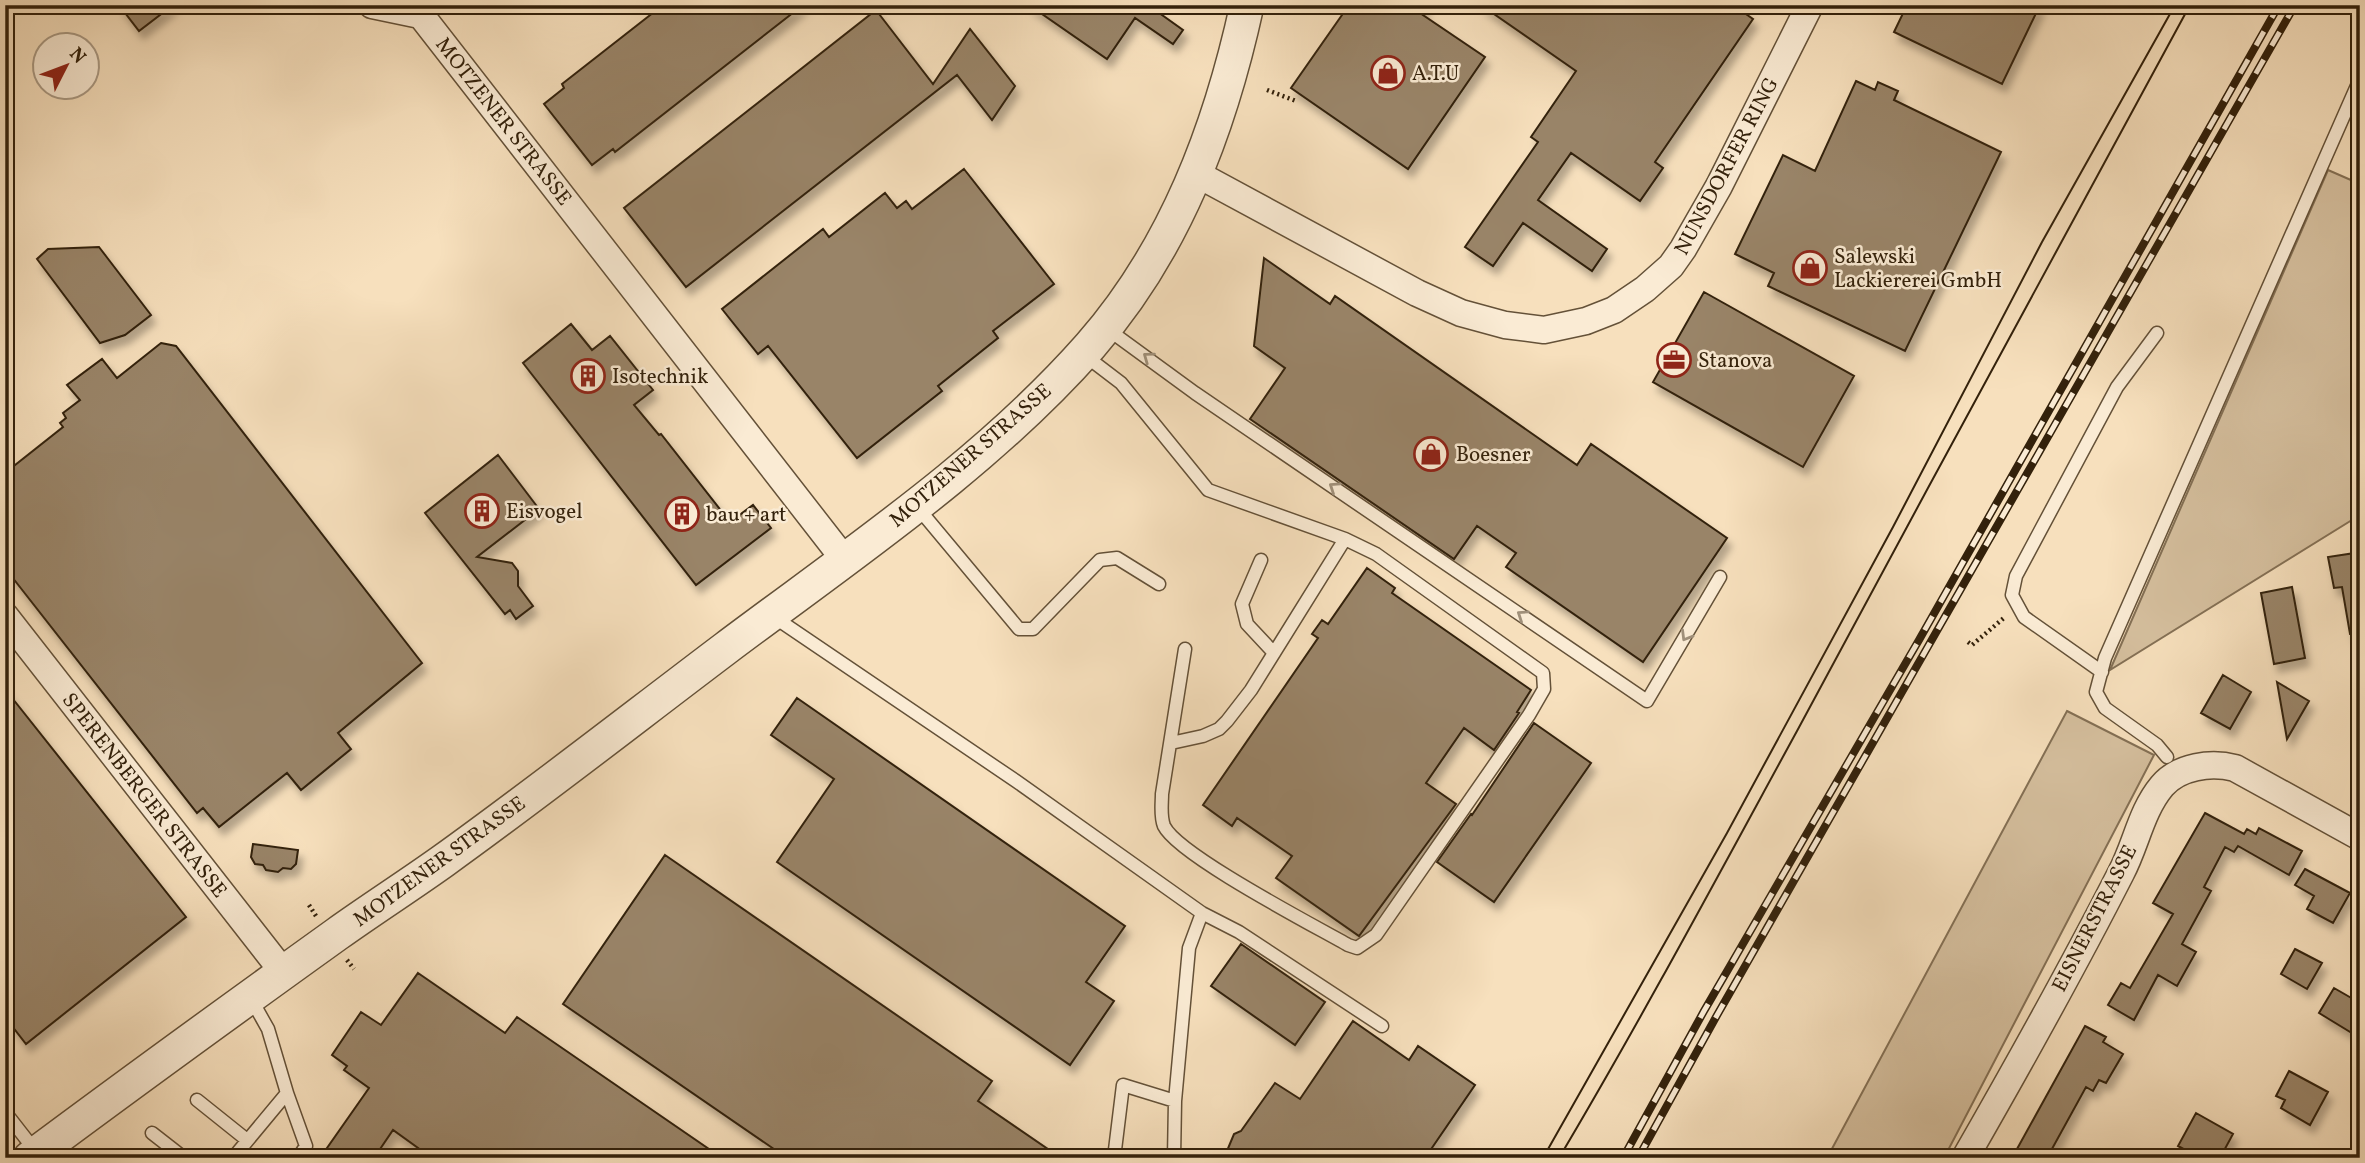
<svg xmlns="http://www.w3.org/2000/svg" width="2365" height="1163" viewBox="0 0 2365 1163" font-family="Vollkorn,serif">
<style>
.green{fill:#d6c09f;stroke:#847055;stroke-width:2}
.building{fill:#998468;stroke:#33210b;stroke-width:2;filter:url(#shadow)}
.lines{fill:none;stroke-linecap:round;stroke-linejoin:round}
.service-casing{stroke:#645138;stroke-width:15}
.minor-casing{stroke:#645138;stroke-width:29}
.tertiary-casing{stroke:#645138;stroke-width:36}
.path{stroke:#33210b;stroke-width:4.5;stroke-dasharray:2 3.5;stroke-linecap:butt}
.service{stroke:#faebd4;stroke-width:12}
.minor{stroke:#faebd4;stroke-width:26}
.tertiary{stroke:#faebd4;stroke-width:33}
.tram{stroke:#33210b;stroke-width:2}
.rail-casing{stroke:#33210b;stroke-width:8}
.rail{stroke:#faebd4;stroke-width:5;stroke-dasharray:16;stroke-linecap:butt}
.oneway{stroke:#a0907a}
.labels{text-anchor:middle;stroke-width:5;stroke-linejoin:round;paint-order:stroke}
.poi-label{font-size:21px;fill:#33210b;stroke:#faebd4;text-anchor:start}
.street-label{font-size:21px;fill:#33210b;stroke:#faebd4}
</style>
<defs>
<filter id="shadow"><feDropShadow dx="4.5" dy="8" stdDeviation="3.5" flood-color="#0004"/></filter>
</defs>
<rect width="100%" height="100%" fill="#f7e0bd"/>
<filter id="stains"><feTurbulence type="fractalNoise" baseFrequency=".00286" numOctaves="4"/><feColorMatrix values="0 0 0 0 .2 0 0 0 0 .09 0 0 0 0 .02 0 0 0 .5 -.17"/></filter>
<radialGradient id="worn" r=".72"><stop offset=".6" stop-color="#630" stop-opacity="0"/><stop offset="1" stop-color="#630" stop-opacity=".3"/></radialGradient>
<path class="green" d="M 2328,170 L 2360,184 L 2360,515 L 2110,670 Z
M 2067,711 L 2154,755 L 1944,1158 L 1827,1158 Z"/>
<path class="building" d="M 119,5 L 173,5 L 139,31 Z
M 663,5 L 803,5 L 615,152 L 613,149 L 592,165 L 544,104 L 564,88 L 562,84 Z
M 1029,5 L 1148,5 L 1183,30 L 1173,44 L 1135,18 L 1107,59 Z
M 1349,5 L 1426,5 L 1420,13 L 1485,57 L 1408,169 L 1291,88 Z
M 1481,5 L 1733,5 L 1753,19 L 1655,162 L 1663,168 L 1640,201 L 1571,153 L 1538,200 L 1607,249 L 1592,271 L 1523,223 L 1493,266 L 1465,247 L 1538,142 L 1531,137 L 1576,71 Z
M 1907,5 L 2040,5 L 2002,84 L 1894,32 Z
M 876,10 L 933,84 L 970,29 L 1015,86 L 992,120 L 957,75 L 686,287 L 624,208 Z
M 1856,81 L 1875,90 L 1878,82 L 1898,91 L 1894,100 L 2001,152 L 1905,351 L 1768,286 L 1774,273 L 1735,254 L 1783,155 L 1815,171 Z
M 964,169 L 1054,284 L 993,331 L 998,338 L 938,386 L 942,391 L 857,458 L 768,346 L 758,354 L 722,309 L 823,229 L 829,237 L 885,193 L 897,208 L 906,201 L 912,209 Z
M 99,247 L 151,315 L 125,335 L 100,343 L 37,259 L 48,249 Z
M 1264,258 L 1330,304 L 1335,296 L 1577,465 L 1591,444 L 1727,538 L 1643,662 L 1506,567 L 1516,553 L 1477,526 L 1454,559 L 1250,419 L 1285,368 L 1254,346 Z
M 1704,292 L 1854,376 L 1803,467 L 1653,382 Z
M 571,324 L 592,350 L 610,336 L 653,390 L 634,405 L 659,435 L 661,434 L 730,522 L 753,505 L 771,528 L 696,585 L 523,363 Z
M 161,343 L 176,346 L 422,663 L 338,733 L 351,749 L 301,790 L 287,773 L 219,827 L 203,808 L 197,813 L 5,568 L 5,473 L 63,427 L 60,423 L 66,418 L 63,413 L 80,400 L 67,385 L 102,359 L 117,378 Z
M 498,455 L 539,509 L 477,557 L 512,563 L 518,571 L 518,586 L 533,606 L 516,619 L 510,610 L 505,614 L 425,513 Z
M 2355,553 L 2360,581 L 2360,633 L 2350,634 L 2342,587 L 2334,588 L 2328,557 Z
M 1367,568 L 1395,588 L 1392,593 L 1531,690 L 1517,712 L 1519,713 L 1494,750 L 1464,728 L 1426,783 L 1456,804 L 1359,936 L 1276,878 L 1292,856 L 1237,818 L 1232,826 L 1203,805 L 1318,638 L 1312,634 L 1322,620 L 1328,624 Z
M 2292,587 L 2305,658 L 2274,664 L 2261,593 Z
M 2223,675 L 2251,692 L 2230,729 L 2201,713 Z
M 2277,682 L 2309,701 L 2287,739 Z
M 5,689 L 186,917 L 26,1044 L 5,1017 Z
M 797,698 L 1125,926 L 1086,982 L 1114,1001 L 1070,1065 L 777,862 L 834,779 L 771,735 Z
M 1534,723 L 1591,763 L 1494,902 L 1437,862 L 1471,814 L 1472,815 Z
M 2205,813 L 2244,834 L 2247,829 L 2256,834 L 2259,828 L 2302,851 L 2289,875 L 2238,846 L 2234,852 L 2225,847 L 2204,887 L 2211,891 L 2182,944 L 2196,952 L 2177,986 L 2158,975 L 2134,1020 L 2108,1005 L 2121,983 L 2130,988 L 2173,914 L 2153,903 Z
M 253,844 L 298,850 L 296,864 L 291,869 L 283,868 L 278,872 L 266,870 L 263,865 L 255,864 L 251,857 Z
M 665,855 L 992,1081 L 978,1101 L 1061,1158 L 787,1158 L 563,1004 Z
M 2305,869 L 2350,893 L 2333,923 L 2307,909 L 2314,896 L 2295,885 Z
M 1241,944 L 1325,1002 L 1295,1045 L 1211,986 Z
M 2295,949 L 2322,963 L 2307,989 L 2281,974 Z
M 418,973 L 505,1033 L 517,1017 L 722,1158 L 432,1158 L 393,1130 L 374,1158 L 320,1158 L 369,1088 L 344,1070 L 347,1066 L 332,1055 L 361,1012 L 381,1025 Z
M 2334,988 L 2360,1003 L 2360,1038 L 2319,1013 Z
M 1353,1021 L 1409,1060 L 1418,1046 L 1475,1085 L 1425,1158 L 1224,1158 L 1234,1134 L 1241,1131 L 1275,1083 L 1300,1099 Z
M 2085,1026 L 2106,1037 L 2103,1042 L 2123,1054 L 2106,1083 L 2099,1080 L 2093,1091 L 2086,1087 L 2047,1158 L 2012,1158 Z
M 2289,1071 L 2328,1092 L 2310,1125 L 2281,1108 L 2285,1100 L 2276,1096 Z
M 2196,1113 L 2233,1134 L 2220,1158 L 2200,1158 L 2178,1146 Z"/>
<g class="lines">
<g class="service-casing">
<path id="service" d="M 1106,328 L 1195,393 L 1647,701 L 1720,577
M 1083,354 L 1121,383 L 1208,490 L 1345,539 L 1376,554 L 1543,673 L 1544,689 L 1529,715 L 1376,935 L 1357,948 L 1348,945 C 1313,925 1178,855 1164,826 C 1160,816 1162,804 1162,794 L 1185,649
M 918,508 L 1019,629 L 1033,629 L 1100,560 L 1117,558 L 1159,584
M 1261,560 L 1242,604 L 1247,624 L 1274,653
M 774,617 L 1016,781 L 1202,913 L 1239,932 L 1382,1026
M 2102,672 L 2024,617 L 2012,595 L 2016,576 L 2117,387 L 2157,333
M 1171,743 L 1203,736 L 1219,729 L 1227,721 L 1251,690 L 1345,539
M 2167,757 L 2157,745 L 2105,708 L 2096,692 L 2105,658 L 2360,79
M 287,1093 L 306,1146 L 298,1158
M 197,1100 L 247,1140
M 5,1112 L 37,1153
M 152,1133 L 184,1158
M 233,1158 L 287,1093 L 268,1029 L 250,997
M 1114,1158 L 1123,1085 L 1175,1101
M 1174,1158 L 1175,1101 L 1189,948 L 1202,913"/>
</g>
<g class="minor-casing">
<path id="minor" d="M 372,5 L 420,15
M 413,5 L 844,559
M 1197,174 L 1417,293 L 1461,313 L 1505,325 L 1544,330 L 1586,321 L 1614,310 L 1645,289 L 1671,266 L 1683,249 L 1719,186 L 1810,5
M 5,616 L 284,973
M 1965,1158 C 2019,1064 2072,969 2121,873 C 2136,845 2141,811 2162,786 C 2179,766 2211,762 2235,768 L 2360,837"/>
</g>
<g class="tertiary-casing">
<path id="tertiary" d="M 30,1158 C 132,1082 234,1008 337,934 C 372,909 408,886 443,861 C 539,792 632,719 726,648 C 851,554 986,464 1090,346 C 1175,249 1220,129 1247,5"/>
</g>
<path class="path" d="M 1267,90 L 1296,101
M 1968,642 L 1972,645 L 2005,617
M 309,905 L 316,916
M 347,960 L 354,969"/>
<use href="#service" class="service"/>
<use href="#minor" class="minor"/>
<use href="#tertiary" class="tertiary"/>
<path class="tram" d="M 1543,1158 L 1727,833 L 1893,527 L 2042,242 L 2175,5
M 1559,1158 C 1642,1018 1719,874 1797,731 C 1928,489 2057,246 2190,5"/>
<g class="rail-casing">
<path id="rail" d="M 1623,1158 L 1704,1011 L 1919,640 L 2279,5
M 1638,1158 L 1716,1017 L 2295,5"/>
</g>
<use href="#rail" class="rail"/>
</g>
<defs><path id="oneway-chevron" d="M-2-3.5L2.5 0L-2 3.5" fill="none" stroke-width="1.6" stroke-linecap="round" stroke-linejoin="round" transform="scale(1.75)"/></defs>
<g class="oneway">
<use href="#oneway-chevron" transform="translate(1148 357) rotate(-144)"/>
<use href="#oneway-chevron" transform="translate(1334 487) rotate(-146)"/>
<use href="#oneway-chevron" transform="translate(1522 615) rotate(-146)"/>
<use href="#oneway-chevron" transform="translate(1686 636) rotate(121)"/>
</g>
<defs>
<g id="shop-ring" transform="scale(1.75)"><circle r="9.5" fill="#faebd4" stroke="#8f2418" stroke-width="1.5"/><path d="M-5-2.5h2.3a2.7 3.5 0 0 1 5.4 0H5L5.5 6h-11ZM-1.5-2.5h3a1.5 2.3 0 0 0-3 0Z" fill="#8f2418"/></g>
<g id="office-ring" transform="scale(1.75)"><circle r="9.5" fill="#faebd4" stroke="#8f2418" stroke-width="1.5"/><path d="M-6-3h4V-5.5h4V-3h4V5H-6ZM-1-4.5V-3h2v-1.5ZM-6 0V1H6V0Z" fill="#8f2418"/></g>
<g id="building-ring" transform="scale(1.75)"><circle r="9.5" fill="#faebd4" stroke="#8f2418" stroke-width="1.5"/><path d="M-4-6H4V6H1V3H-1V6H-4ZM-2.5-4.3h1.7v1.8h-1.7ZM.8-4.3h1.7v1.8H.8ZM-2.5-1h1.7V.8h-1.7ZM.8-1h1.7V.8H.8Z" fill="#8f2418"/></g>
</defs>
<g fill-rule="evenodd">
<use href="#shop-ring" x="1388" y="73"/>
<use href="#shop-ring" x="1810" y="268"/>
<use href="#office-ring" x="1674" y="360"/>
<use href="#building-ring" x="588" y="376"/>
<use href="#shop-ring" x="1431" y="454"/>
<use href="#building-ring" x="482" y="511"/>
<use href="#building-ring" x="682" y="514"/>
</g>
<g class="labels">
<g class="poi-label">
<text x="1412" y="80">A.T.U</text>
<text x="1834" y="263">Salewski<tspan x="1834" dy="24">Lackiererei GmbH</tspan></text>
<text x="1698" y="367">Stanova</text>
<text x="612" y="383">Isotechnik</text>
<text x="1456" y="461">Boesner</text>
<text x="506" y="518">Eisvogel</text>
<text x="706" y="521">bau + art</text>
</g>
<g class="street-label">
<text transform="translate(504 121) rotate(52)" y="7">MOTZENER STRASSE</text>
<text transform="translate(1726 166) rotate(-62)" y="7">NUNSDORFER RING</text>
<text transform="translate(970 455) rotate(-41)" y="7">MOTZENER STRASSE</text>
<text transform="translate(145 795) rotate(52)" y="7">SPERENBERGER STRASSE</text>
<text transform="translate(439 861) rotate(-36)" y="7">MOTZENER STRASSE</text>
<text transform="translate(2094 918) rotate(-63)" y="7">EISNERSTRASSE</text>
</g>
</g>
<rect width="2365" height="1163" fill="none" stroke="#f7e0bd" stroke-width="28"/>
<rect x="7" y="7" width="2351" height="1149" fill="none" stroke="#33210b" stroke-width="3.5"/>
<rect x="14" y="14" width="2337" height="1135" fill="none" stroke="#33210b" stroke-width="2"/>
<g transform="translate(66 66) rotate(48)"><circle r="33" fill="#faebd4" stroke="#aa9a84" stroke-width="2"/>
<path d="M0-5L12 26L0 18L-12 26Z" fill="#8f2418"/>
<text y="-10" font-size="19" font-weight="bold" text-anchor="middle" fill="#33210b">N</text>
</g>
<rect width="100%" height="100%" filter="url(#stains)"/>
<rect width="100%" height="100%" fill="url(#worn)"/>
</svg>
